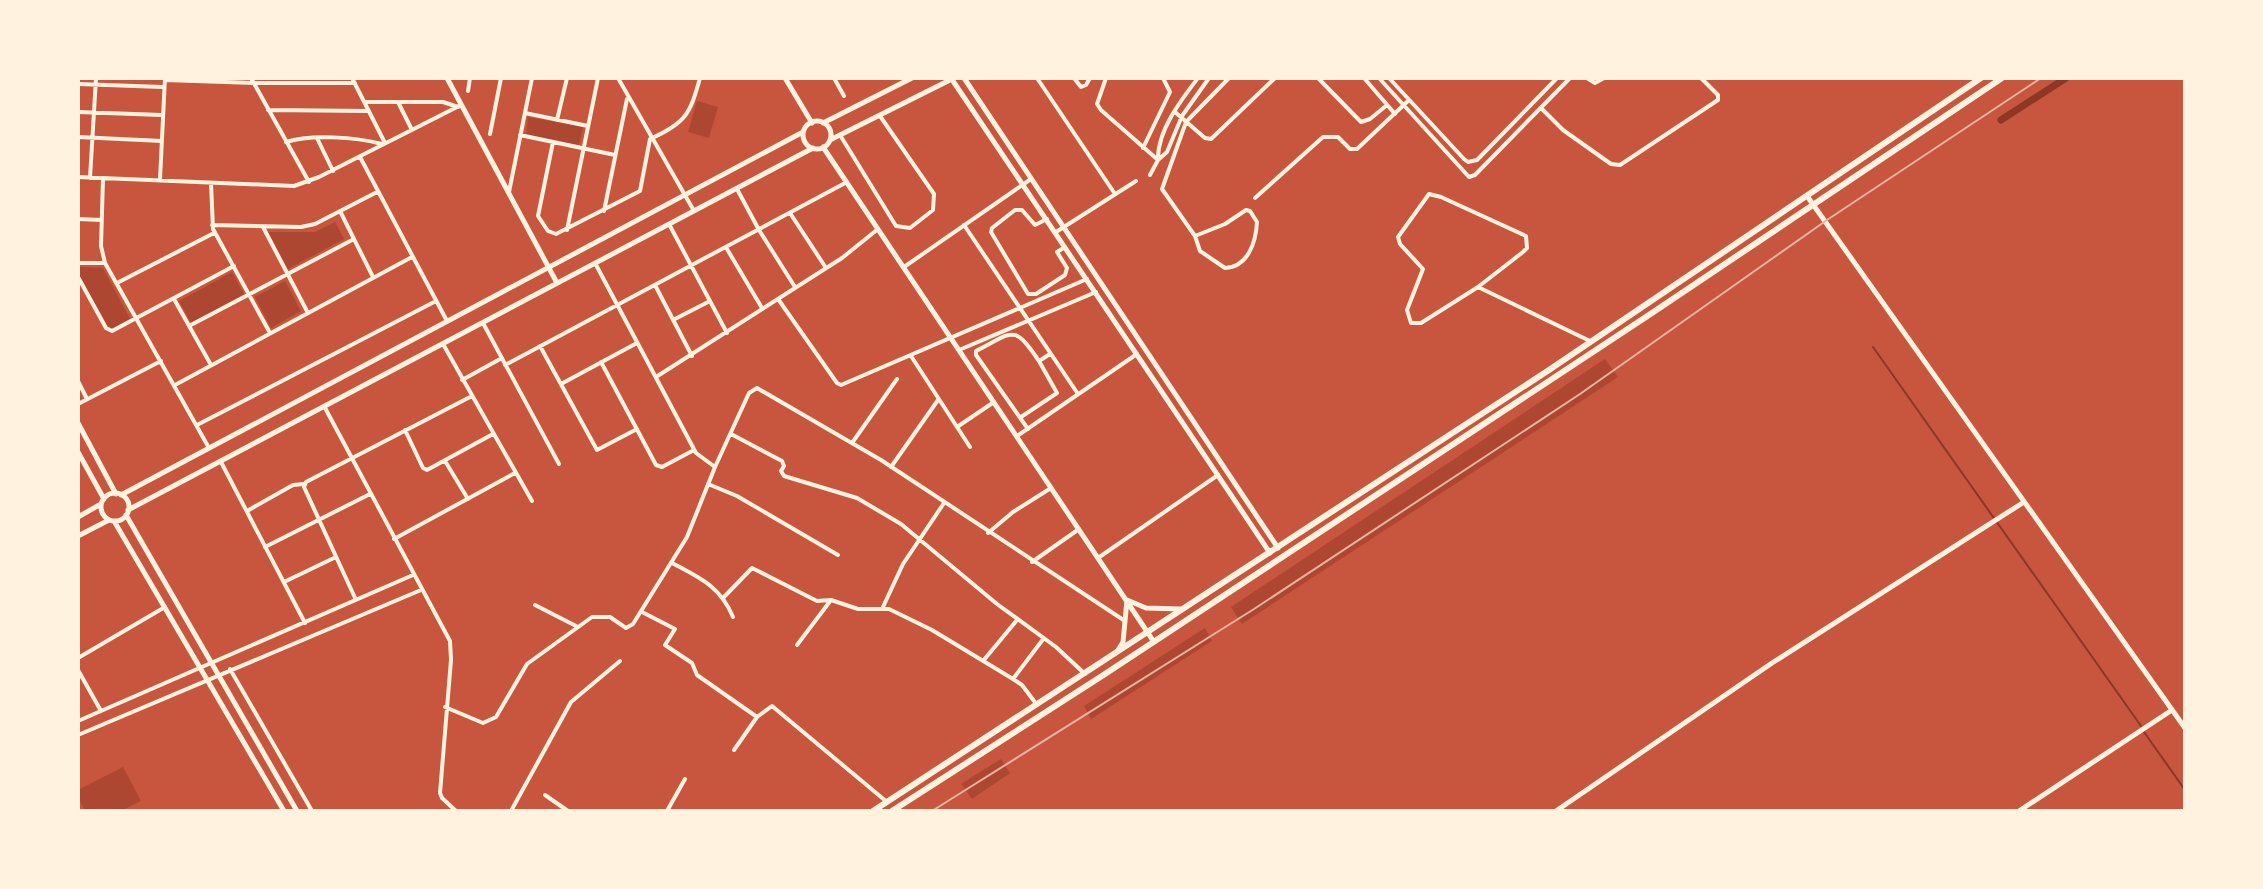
<svg xmlns="http://www.w3.org/2000/svg" width="2263" height="889" viewBox="0 0 2263 889" font-family="Raleway,sans-serif">
<style>
.green{fill:#ae4732}
.lines{fill:none;stroke-linecap:round;stroke-linejoin:round}
.stream{stroke:#8f3625;stroke-width:2}
.canal{stroke:#8f3625;stroke-width:7}
.minor{stroke:#fff3e0;stroke-width:4}
.tertiary{stroke:#fff3e0;stroke-width:5}
.secondary{stroke:#fff3e0;stroke-width:6}
.rail{stroke:#e9b49f;stroke-width:2}
</style>
<rect width="100%" height="100%" fill="#c8553d"/>
<path class="green" d="M 697,101 L 718,107 L 709,138 L 688,132 Z
M 528,117 L 583,127 L 579,145 L 526,136 Z
M 335,222 L 344,239 L 288,269 L 268,232 L 315,232 Z
M 78,267 L 103,268 L 130,319 L 110,330 L 78,273 Z
M 232,272 L 244,294 L 191,323 L 179,301 Z
M 285,281 L 301,311 L 271,328 L 255,297 Z
M 1605,359 L 1618,377 L 1242,624 L 1231,607 Z
M 1205,628 L 1212,641 L 1091,719 L 1084,706 Z
M 1001,759 L 1010,773 L 972,799 L 961,784 Z
M 123,767 L 141,801 L 121,811 L 85,811 L 78,797 L 78,790 Z"/>
<g class="lines">
<path class="stream" d="M 1873,347 L 2141,726
M 2144,732 L 2185,790"/>
<path class="canal" d="M 2001,120 L 2066,78"/>
<path class="minor" d="M 251,78 L 309,182
M 352,78 L 385,143
M 618,78 L 694,211
M 834,78 L 844,96
M 1037,78 L 1115,194
M 1074,78 L 1081,87 L 1086,85 L 1090,78
M 1106,78 L 1097,104 L 1101,110 L 1158,160
M 1318,78 L 1361,122 L 1370,119 L 1387,105
M 1364,78 L 1395,114
M 1379,78 L 1469,177 L 1475,175 L 1570,78
M 1389,78 L 1464,159 L 1468,162 L 1477,160 L 1557,78
M 1587,78 L 1595,83 L 1604,78
M 165,80 L 255,83 L 355,83
M 78,84 L 163,87
M 468,91 L 470,78
M 364,102 L 443,102 L 458,107
M 398,102 L 412,130
M 1541,108 L 1563,130 L 1611,164 L 1620,165 L 1718,100 L 1718,95 L 1701,78
M 268,110 L 369,111
M 78,112 L 162,115
M 1175,112 L 1205,138 L 1211,139 L 1275,78
M 525,113 L 588,126
M 557,120 L 567,78
M 490,134 L 501,78
M 520,135 L 615,155
M 840,135 L 896,226 L 910,228 L 933,210 L 934,194 L 880,116
M 78,137 L 162,141
M 317,138 L 333,171
M 286,142 C 310,134 356,137 382,144
M 553,142 L 538,216 L 548,231 L 556,234 L 640,191 L 650,139 C 686,123 690,114 700,78
M 1143,148 L 1170,92 L 1163,78
M 360,157 L 447,321
M 1158,160 C 1157,131 1181,100 1198,78
M 1150,175 L 1158,160 L 1167,152 L 1182,116 L 1209,78
M 78,177 L 294,186 L 319,177 L 461,105
M 90,178 L 96,78
M 103,178 L 101,246 L 105,263 L 209,448
M 160,179 L 165,78
M 211,183 L 213,229 L 270,333
M 737,189 L 759,230 L 795,287
M 509,192 L 532,78
M 1255,198 L 1323,137 L 1338,137 L 1350,149 L 1357,149 L 1409,100
M 340,211 L 373,277
M 604,211 L 627,99
M 790,213 L 826,268
M 78,219 L 101,220
M 1047,219 L 1035,225 L 1022,210 L 1015,210 L 992,228 L 991,232 L 1028,294 L 1036,294 L 1065,275 L 1067,268 L 1057,252 L 1065,247
M 669,224 L 727,333
M 212,225 L 301,227 L 315,224 L 377,192
M 964,225 L 1078,394
M 263,227 L 308,313
M 567,230 L 598,78
M 1056,232 L 1136,181
M 1195,236 L 1200,251 L 1225,268 C 1248,267 1256,242 1257,222 L 1250,211 L 1246,210 L 1225,224 L 1195,236 L 1162,189 L 1186,122 L 1229,78
M 727,249 L 762,308
M 78,263 L 105,263
M 595,263 L 696,453 L 715,467
M 904,267 L 1031,179
M 78,277 L 106,328 L 112,331 L 234,266
M 117,283 L 214,233
M 656,287 L 692,356
M 1478,287 L 1523,252 L 1527,248 L 1526,236 L 1441,197 L 1429,194 L 1398,237 L 1400,244 L 1423,269 L 1407,310 L 1411,323 L 1421,323 L 1478,287 L 1590,341
M 174,299 L 211,365
M 778,299 L 837,383 L 841,385 L 1087,279
M 673,320 L 710,301
M 483,323 L 559,464
M 189,326 L 354,239
M 443,344 L 532,501
M 540,346 L 597,450 L 637,429
M 959,350 L 1096,292
M 911,356 L 970,447
M 601,362 L 656,465 L 662,467 L 694,450
M 505,365 L 847,182
M 656,377 L 842,258 L 878,229
M 462,380 L 502,358
M 78,381 L 87,399
M 561,384 L 637,343
M 175,385 L 412,257
M 78,404 L 161,361
M 324,406 L 450,641 L 451,660 L 440,793 L 442,798 L 456,811
M 1021,417 L 1057,393 L 1039,361 L 1050,354
M 197,425 L 436,301
M 957,427 L 994,402
M 1028,429 L 976,355 L 976,351 C 1014,332 1013,323 1039,361
M 405,430 L 423,468 L 427,470 L 493,434
M 731,434 L 782,461 L 784,466 L 781,471 L 784,476 L 857,498 L 901,524 L 997,604 L 1056,647 L 1085,674
M 1017,436 L 1137,354
M 852,443 L 897,379
M 445,461 L 468,499
M 221,462 L 305,623
M 891,467 L 938,400
M 708,484 L 737,496 L 838,555
M 247,511 L 293,485 L 304,484
M 988,533 L 1013,512 L 1051,488
M 394,539 L 515,473
M 265,547 L 370,494
M 1098,558 L 1218,475
M 1032,562 L 1079,529
M 672,563 C 700,578 720,586 733,617
M 284,582 L 336,557
M 724,597 L 752,568 L 817,601 L 831,600 L 858,609 L 889,609 L 932,630 L 1013,679 L 1022,685 L 1037,705
M 356,600 L 304,487 L 306,482 L 472,396
M 535,605 L 578,627
M 883,607 L 903,564 L 944,503
M 642,612 L 675,629 L 665,645 L 692,663 L 697,675 L 757,717
M 797,645 L 831,600
M 78,658 L 165,607
M 983,661 L 1017,620
M 230,669 L 312,811
M 78,670 L 101,711
M 1013,679 L 1044,638
M 445,707 L 483,723 L 496,717 L 527,664 L 592,617 L 610,617 L 626,628 L 633,624 L 687,537 L 715,467 L 749,393 L 757,388 L 881,460 L 1125,621
M 78,721 L 413,575
M 78,735 L 421,590
M 734,750 L 757,717 L 772,706 L 887,802
M 545,795 L 568,811
M 511,811 L 571,702 L 620,661
M 667,811 L 685,779"/>
<path class="tertiary" d="M 447,78 L 557,283
M 785,78 L 812,123
M 951,78 L 1270,553
M 964,78 L 1278,548
M803 135a14 14 0 1 1 28 0a14 14 0 1 1-28 0Z
M 823,123 L 912,78
M 830,140 L 952,79
M 823,147 L 1154,642
M 1807,196 L 2185,728
M 78,423 L 116,494
M 78,452 L 104,499
M101 507a14 14 0 1 1 28 0a14 14 0 1 1-28 0Z
M 121,495 L 803,132
M 128,510 L 813,148
M 126,515 L 297,811
M 78,517 L 101,504
M 114,521 L 284,811
M 78,536 L 109,520
M 1118,650 L 1123,642 L 1127,600 L 1146,608 L 1180,609
M 1556,811 L 1772,663 L 2024,502
M 2019,811 L 2172,710"/>
<path class="secondary" d="M 873,811 L 1549,370 L 1981,78
M 892,811 L 1105,674 L 1652,313 L 2002,78"/>
<path class="rail" d="M 932,811 L 1254,609 L 1580,394 L 1827,220 L 2041,78"/>
</g>
<rect width="2263" height="889" fill="none" stroke="#fff3e0" stroke-width="160"/>
</svg>
